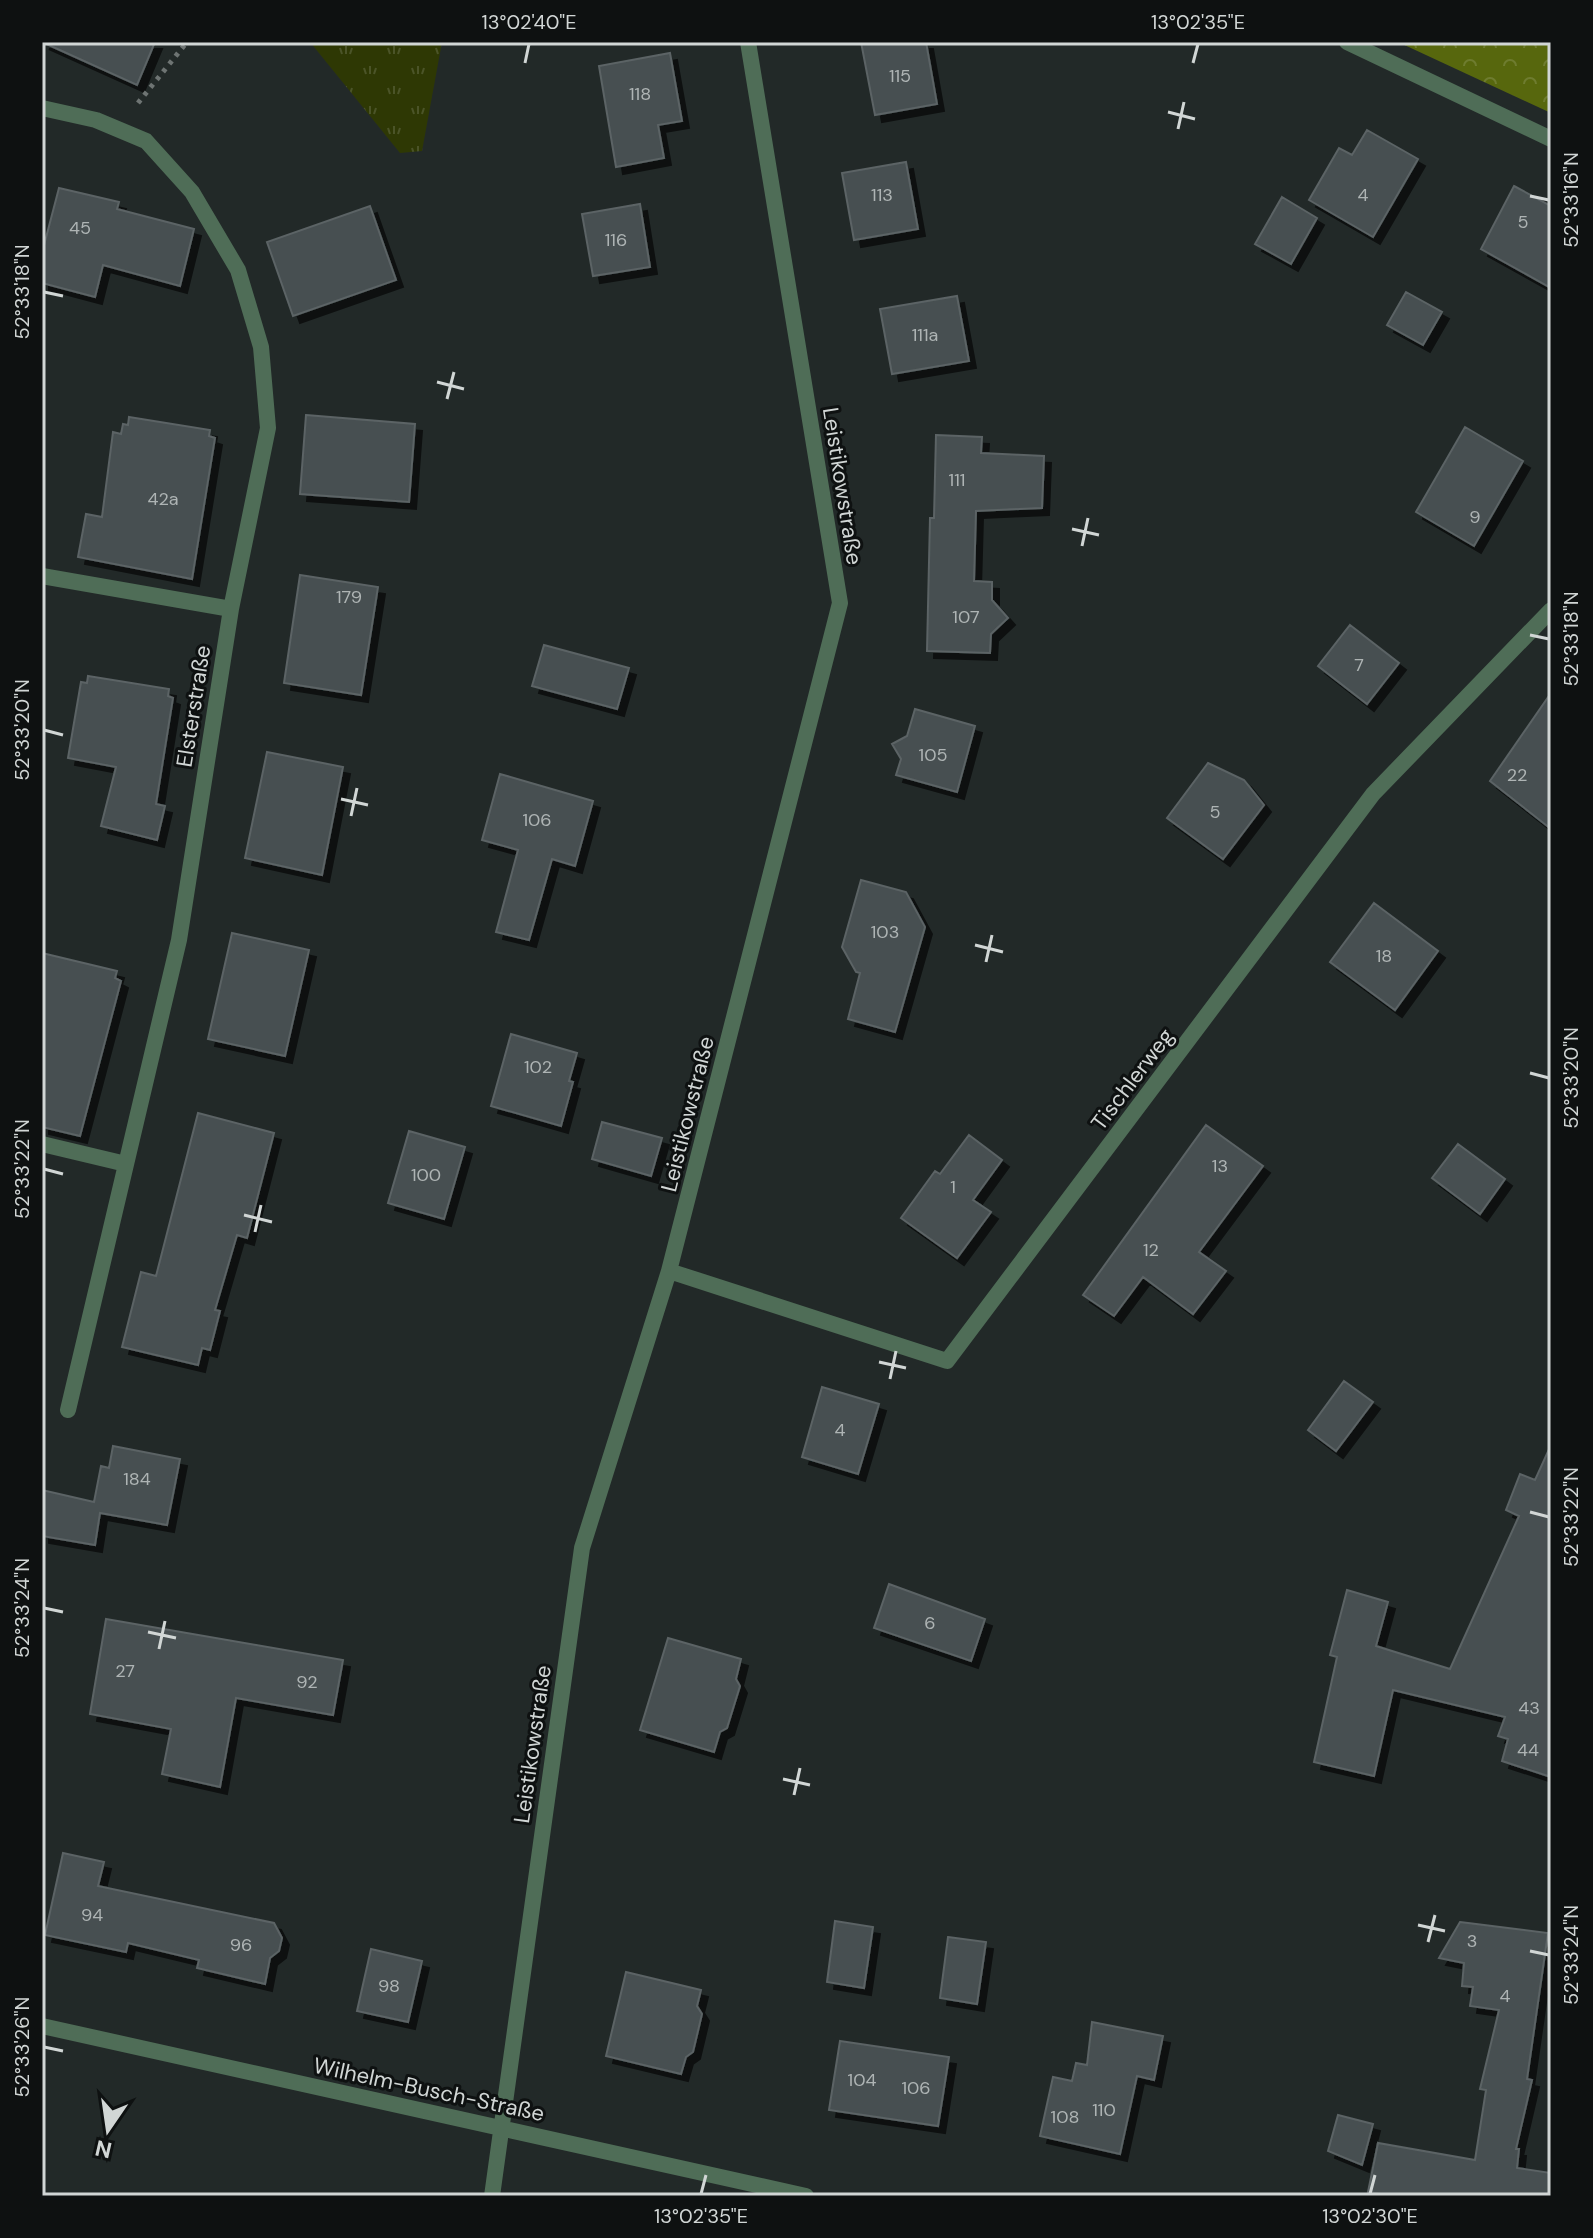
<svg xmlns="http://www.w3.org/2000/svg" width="1593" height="2238" viewBox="0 0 1593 2238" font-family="'DM Sans',sans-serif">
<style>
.grass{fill:url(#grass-tufts)}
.forest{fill:url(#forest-crowns)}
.building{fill:#474f51;stroke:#5b6365;stroke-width:2;filter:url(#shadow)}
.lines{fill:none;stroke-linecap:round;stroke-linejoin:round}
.path{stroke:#6e7473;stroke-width:5;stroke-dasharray:4 6;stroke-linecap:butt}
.street{stroke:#4f6d57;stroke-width:16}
.ticks{fill:none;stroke:#d1d6d5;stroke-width:3}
.labels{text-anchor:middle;stroke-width:6;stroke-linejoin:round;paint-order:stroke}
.number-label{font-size:18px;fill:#aeb4b4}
.street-label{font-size:22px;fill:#d1d6d5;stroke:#0e1111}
.neatline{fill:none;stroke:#d1d6d5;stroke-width:3}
.ticks-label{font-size:20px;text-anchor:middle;fill:#d1d6d5}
</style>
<defs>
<pattern id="grass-tufts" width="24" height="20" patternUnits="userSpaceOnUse" patternTransform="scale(2)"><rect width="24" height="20" fill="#2e3804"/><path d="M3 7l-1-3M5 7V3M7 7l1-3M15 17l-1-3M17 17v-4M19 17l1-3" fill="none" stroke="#4b5428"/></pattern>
<pattern id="forest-crowns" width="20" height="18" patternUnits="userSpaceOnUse" patternTransform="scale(2)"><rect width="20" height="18" fill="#57670d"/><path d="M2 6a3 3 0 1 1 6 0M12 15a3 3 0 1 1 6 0" fill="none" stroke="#6e7c2f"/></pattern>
<filter id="shadow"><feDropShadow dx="7" dy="7" stdDeviation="0" flood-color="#0009"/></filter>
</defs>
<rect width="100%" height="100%" fill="#222928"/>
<path class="grass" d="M 310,42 L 442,42 L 422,151 L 400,153 Z"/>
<path class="forest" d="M 1398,42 L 1551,42 L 1551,113 Z"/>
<path class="building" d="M 42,42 L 155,42 L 137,85 Z
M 861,42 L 926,42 L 937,104 L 875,115 Z
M 670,53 L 682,121 L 658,125 L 664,158 L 616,167 L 599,66 Z
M 1367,130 L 1418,159 L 1373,237 L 1309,200 L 1339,148 L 1352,155 Z
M 906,162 L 918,229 L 854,240 L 842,173 Z
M 1514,186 L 1551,206 L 1551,288 L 1481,249 Z
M 59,188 L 119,202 L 117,209 L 194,229 L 180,286 L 103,265 L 95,297 L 42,283 L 42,253 Z
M 1282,197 L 1317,218 L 1291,264 L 1255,244 Z
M 640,204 L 650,267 L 593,276 L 582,214 Z
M 370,206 L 396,280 L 293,316 L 267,242 Z
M 1406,292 L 1442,312 L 1423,345 L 1387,325 Z
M 957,296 L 969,361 L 892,374 L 880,309 Z
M 306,415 L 415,424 L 409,502 L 300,494 Z
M 129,417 L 210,430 L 209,436 L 215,438 L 192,579 L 78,557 L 86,514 L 102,517 L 113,432 L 121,434 L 123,424 L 128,425 Z
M 1465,427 L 1523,461 L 1474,546 L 1416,512 Z
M 936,435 L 982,437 L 981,453 L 1044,456 L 1042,508 L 976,511 L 974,581 L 992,582 L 992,600 L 1008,618 L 991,634 L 990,653 L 927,651 L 930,518 L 934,518 Z
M 300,575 L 378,587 L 361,695 L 284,683 Z
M 1350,625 L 1399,663 L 1367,704 L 1318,666 Z
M 544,645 L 629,668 L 617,709 L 532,686 Z
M 88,676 L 169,689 L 168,696 L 173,698 L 156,804 L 165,806 L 157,840 L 101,826 L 116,767 L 68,758 L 81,682 L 87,683 Z
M 1551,693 L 1551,829 L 1490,781 Z
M 915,709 L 975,726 L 957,792 L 896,775 L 901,759 L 892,744 L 907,736 Z
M 267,752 L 343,767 L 322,875 L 245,858 Z
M 1208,763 L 1244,780 L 1264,805 L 1223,859 L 1167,818 Z
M 500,774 L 593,801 L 575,866 L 552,859 L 529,940 L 496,932 L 518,850 L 482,840 Z
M 861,880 L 906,892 L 925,927 L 895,1032 L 848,1019 L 860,973 L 856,972 L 842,947 Z
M 1374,903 L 1438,951 L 1395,1010 L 1330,962 Z
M 232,933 L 309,950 L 285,1056 L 208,1039 Z
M 42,953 L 117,971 L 115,978 L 121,981 L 80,1136 L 42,1127 Z
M 511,1034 L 577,1053 L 569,1081 L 573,1082 L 561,1126 L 491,1106 Z
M 198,1113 L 274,1133 L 247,1238 L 237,1235 L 215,1310 L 220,1311 L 210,1350 L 202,1348 L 198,1365 L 122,1347 L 141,1272 L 156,1276 Z
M 602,1122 L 662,1138 L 651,1176 L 592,1159 Z
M 1206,1125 L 1263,1166 L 1199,1252 L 1226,1271 L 1193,1314 L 1143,1277 L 1114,1316 L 1083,1295 Z
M 409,1131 L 465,1147 L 444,1219 L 388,1203 Z
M 969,1135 L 1002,1160 L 973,1200 L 991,1212 L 957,1258 L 901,1218 L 935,1171 L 940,1174 Z
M 1458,1144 L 1505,1179 L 1480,1214 L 1432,1178 Z
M 1344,1381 L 1373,1402 L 1336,1451 L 1308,1430 Z
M 822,1387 L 879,1404 L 858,1474 L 802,1457 Z
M 1551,1445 L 1551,1777 L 1502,1761 L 1508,1739 L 1498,1736 L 1505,1717 L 1393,1690 L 1374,1776 L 1314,1762 L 1337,1657 L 1330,1655 L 1347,1590 L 1388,1602 L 1376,1646 L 1450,1669 L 1519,1516 L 1506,1510 L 1520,1474 L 1535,1480 Z
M 113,1446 L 180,1459 L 167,1525 L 100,1513 L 95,1545 L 42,1536 L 42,1490 L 94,1502 L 101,1466 L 109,1468 Z
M 889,1584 L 985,1619 L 971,1661 L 874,1628 Z
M 106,1619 L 343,1660 L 333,1715 L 236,1698 L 220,1787 L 162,1774 L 171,1729 L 90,1714 Z
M 668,1638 L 741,1659 L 736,1679 L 740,1686 L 727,1728 L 720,1732 L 714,1752 L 640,1730 Z
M 63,1853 L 104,1862 L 98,1886 L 274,1923 L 282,1938 L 279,1951 L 270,1958 L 265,1984 L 197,1968 L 199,1960 L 128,1943 L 126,1952 L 45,1935 Z
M 835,1921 L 873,1927 L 864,1988 L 827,1982 Z
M 1460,1922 L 1548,1933 L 1527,2079 L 1532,2080 L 1516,2149 L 1519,2149 L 1517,2168 L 1551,2173 L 1551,2196 L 1394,2196 L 1368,2192 L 1378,2143 L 1475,2160 L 1486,2090 L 1480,2089 L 1499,2010 L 1470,2006 L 1473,1987 L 1462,1986 L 1464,1963 L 1439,1958 Z
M 948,1937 L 986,1942 L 977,2004 L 940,1998 Z
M 371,1949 L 422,1961 L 408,2022 L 357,2011 Z
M 626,1972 L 701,1990 L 697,2006 L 702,2014 L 693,2052 L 686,2057 L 681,2074 L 606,2056 Z
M 1092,2022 L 1163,2036 L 1154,2080 L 1137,2076 L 1120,2154 L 1040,2136 L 1053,2077 L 1072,2081 L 1076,2063 L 1087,2065 Z
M 840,2041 L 949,2057 L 938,2126 L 829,2110 Z
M 1338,2115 L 1373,2124 L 1362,2165 L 1328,2151 Z"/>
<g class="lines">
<path class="path" d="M 138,103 L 187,42"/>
<path class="street" d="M 1347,42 L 1551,139
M 42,108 L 96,120 L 146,141 L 192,192 L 238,270 L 261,347 L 268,428 L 231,609 L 179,940 L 68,1410
M 42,576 L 231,609
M 42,1144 L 126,1164
M 669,1271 L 947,1361 L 1373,794 L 1551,610
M 42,2026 L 806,2196
M 492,2196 L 582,1548 L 669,1271 L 840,603 L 748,42"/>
</g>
<path class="ticks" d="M 525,63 L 529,44M 1193,63 L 1198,44M 1168,112 L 1195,119M 1178,129 L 1184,102M 1530,196 L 1549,200M 44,292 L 63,296M 437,382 L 464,389M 447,399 L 454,372M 1072,529 L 1099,535M 1082,546 L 1088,518M 1530,635 L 1549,639M 44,730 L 63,735M 341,799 L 368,805M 351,816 L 357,788M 975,945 L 1003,952M 986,962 L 992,935M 1530,1073 L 1549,1078M 44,1169 L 63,1174M 244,1215 L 272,1222M 255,1232 L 261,1205M 879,1362 L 906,1368M 890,1379 L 896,1351M 1530,1512 L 1549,1517M 44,1608 L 63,1612M 148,1632 L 176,1638M 159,1649 L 165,1621M 783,1779 L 810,1785M 794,1795 L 800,1768M 1418,1925 L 1445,1931M 1428,1942 L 1435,1915M 1530,1951 L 1549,1955M 44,2047 L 63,2051M 701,2194 L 706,2175M 1370,2194 L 1375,2175"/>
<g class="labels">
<g class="number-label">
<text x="900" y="82">115</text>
<text x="640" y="100">118</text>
<text x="882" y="201">113</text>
<text x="1363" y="201">4</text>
<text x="1523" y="228">5</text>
<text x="80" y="234">45</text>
<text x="616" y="246">116</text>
<text x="925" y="341">111a</text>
<text x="957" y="486">111</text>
<text x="163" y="505">42a</text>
<text x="1475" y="523">9</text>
<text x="349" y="603">179</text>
<text x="966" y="623">107</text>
<text x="1359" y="671">7</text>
<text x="933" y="761">105</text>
<text x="1517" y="781">22</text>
<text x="1215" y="818">5</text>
<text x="537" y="826">106</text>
<text x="885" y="938">103</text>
<text x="1384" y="962">18</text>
<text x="538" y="1073">102</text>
<text x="1220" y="1172">13</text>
<text x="426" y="1181">100</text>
<text x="953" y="1193">1</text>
<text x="1151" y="1256">12</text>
<text x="840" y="1436">4</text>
<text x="137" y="1485">184</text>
<text x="930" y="1629">6</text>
<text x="125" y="1677">27</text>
<text x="307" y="1688">92</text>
<text x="1529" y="1714">43</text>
<text x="1528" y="1756">44</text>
<text x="92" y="1921">94</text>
<text x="1472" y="1947">3</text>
<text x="241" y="1951">96</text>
<text x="389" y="1992">98</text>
<text x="1505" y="2002">4</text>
<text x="862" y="2086">104</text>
<text x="916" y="2094">106</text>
<text x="1104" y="2116">110</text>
<text x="1065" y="2123">108</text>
</g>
<g class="street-label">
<text transform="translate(843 486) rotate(81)" y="8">Leistikowstraße</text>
<text transform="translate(193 706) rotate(-81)" y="8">Elsterstraße</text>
<text transform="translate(1132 1079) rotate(-53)" y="8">Tischlerweg</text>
<text transform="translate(687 1114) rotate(-76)" y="8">Leistikowstraße</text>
<text transform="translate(532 1744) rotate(-82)" y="8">Leistikowstraße</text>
<text transform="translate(429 2089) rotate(12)" y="8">Wilhelm-Busch-Straße</text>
</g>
</g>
<rect width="1593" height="2238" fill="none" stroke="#0e1111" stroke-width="88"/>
<g transform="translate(108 2130) rotate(193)" stroke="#0e1111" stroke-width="6" paint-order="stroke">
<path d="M0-6L14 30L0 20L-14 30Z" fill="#d1d6d5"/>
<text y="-12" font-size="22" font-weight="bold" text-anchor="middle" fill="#d1d6d5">N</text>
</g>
<rect x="44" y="44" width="1505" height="2150" class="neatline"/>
<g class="ticks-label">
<text x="529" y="29">13°02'40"E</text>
<text x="1198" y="29">13°02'35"E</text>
<text transform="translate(1571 200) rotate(-90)" y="7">52°33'16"N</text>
<text transform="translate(22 292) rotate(-90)" y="7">52°33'18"N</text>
<text transform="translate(1571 639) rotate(-90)" y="7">52°33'18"N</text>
<text transform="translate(22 730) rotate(-90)" y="7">52°33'20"N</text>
<text transform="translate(1571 1078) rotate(-90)" y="7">52°33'20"N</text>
<text transform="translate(22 1169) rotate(-90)" y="7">52°33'22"N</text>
<text transform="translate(1571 1517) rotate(-90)" y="7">52°33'22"N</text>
<text transform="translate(22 1608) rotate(-90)" y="7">52°33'24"N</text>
<text transform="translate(1571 1955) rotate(-90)" y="7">52°33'24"N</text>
<text transform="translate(22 2047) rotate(-90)" y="7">52°33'26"N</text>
<text x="701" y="2223">13°02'35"E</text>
<text x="1370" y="2223">13°02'30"E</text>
</g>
</svg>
